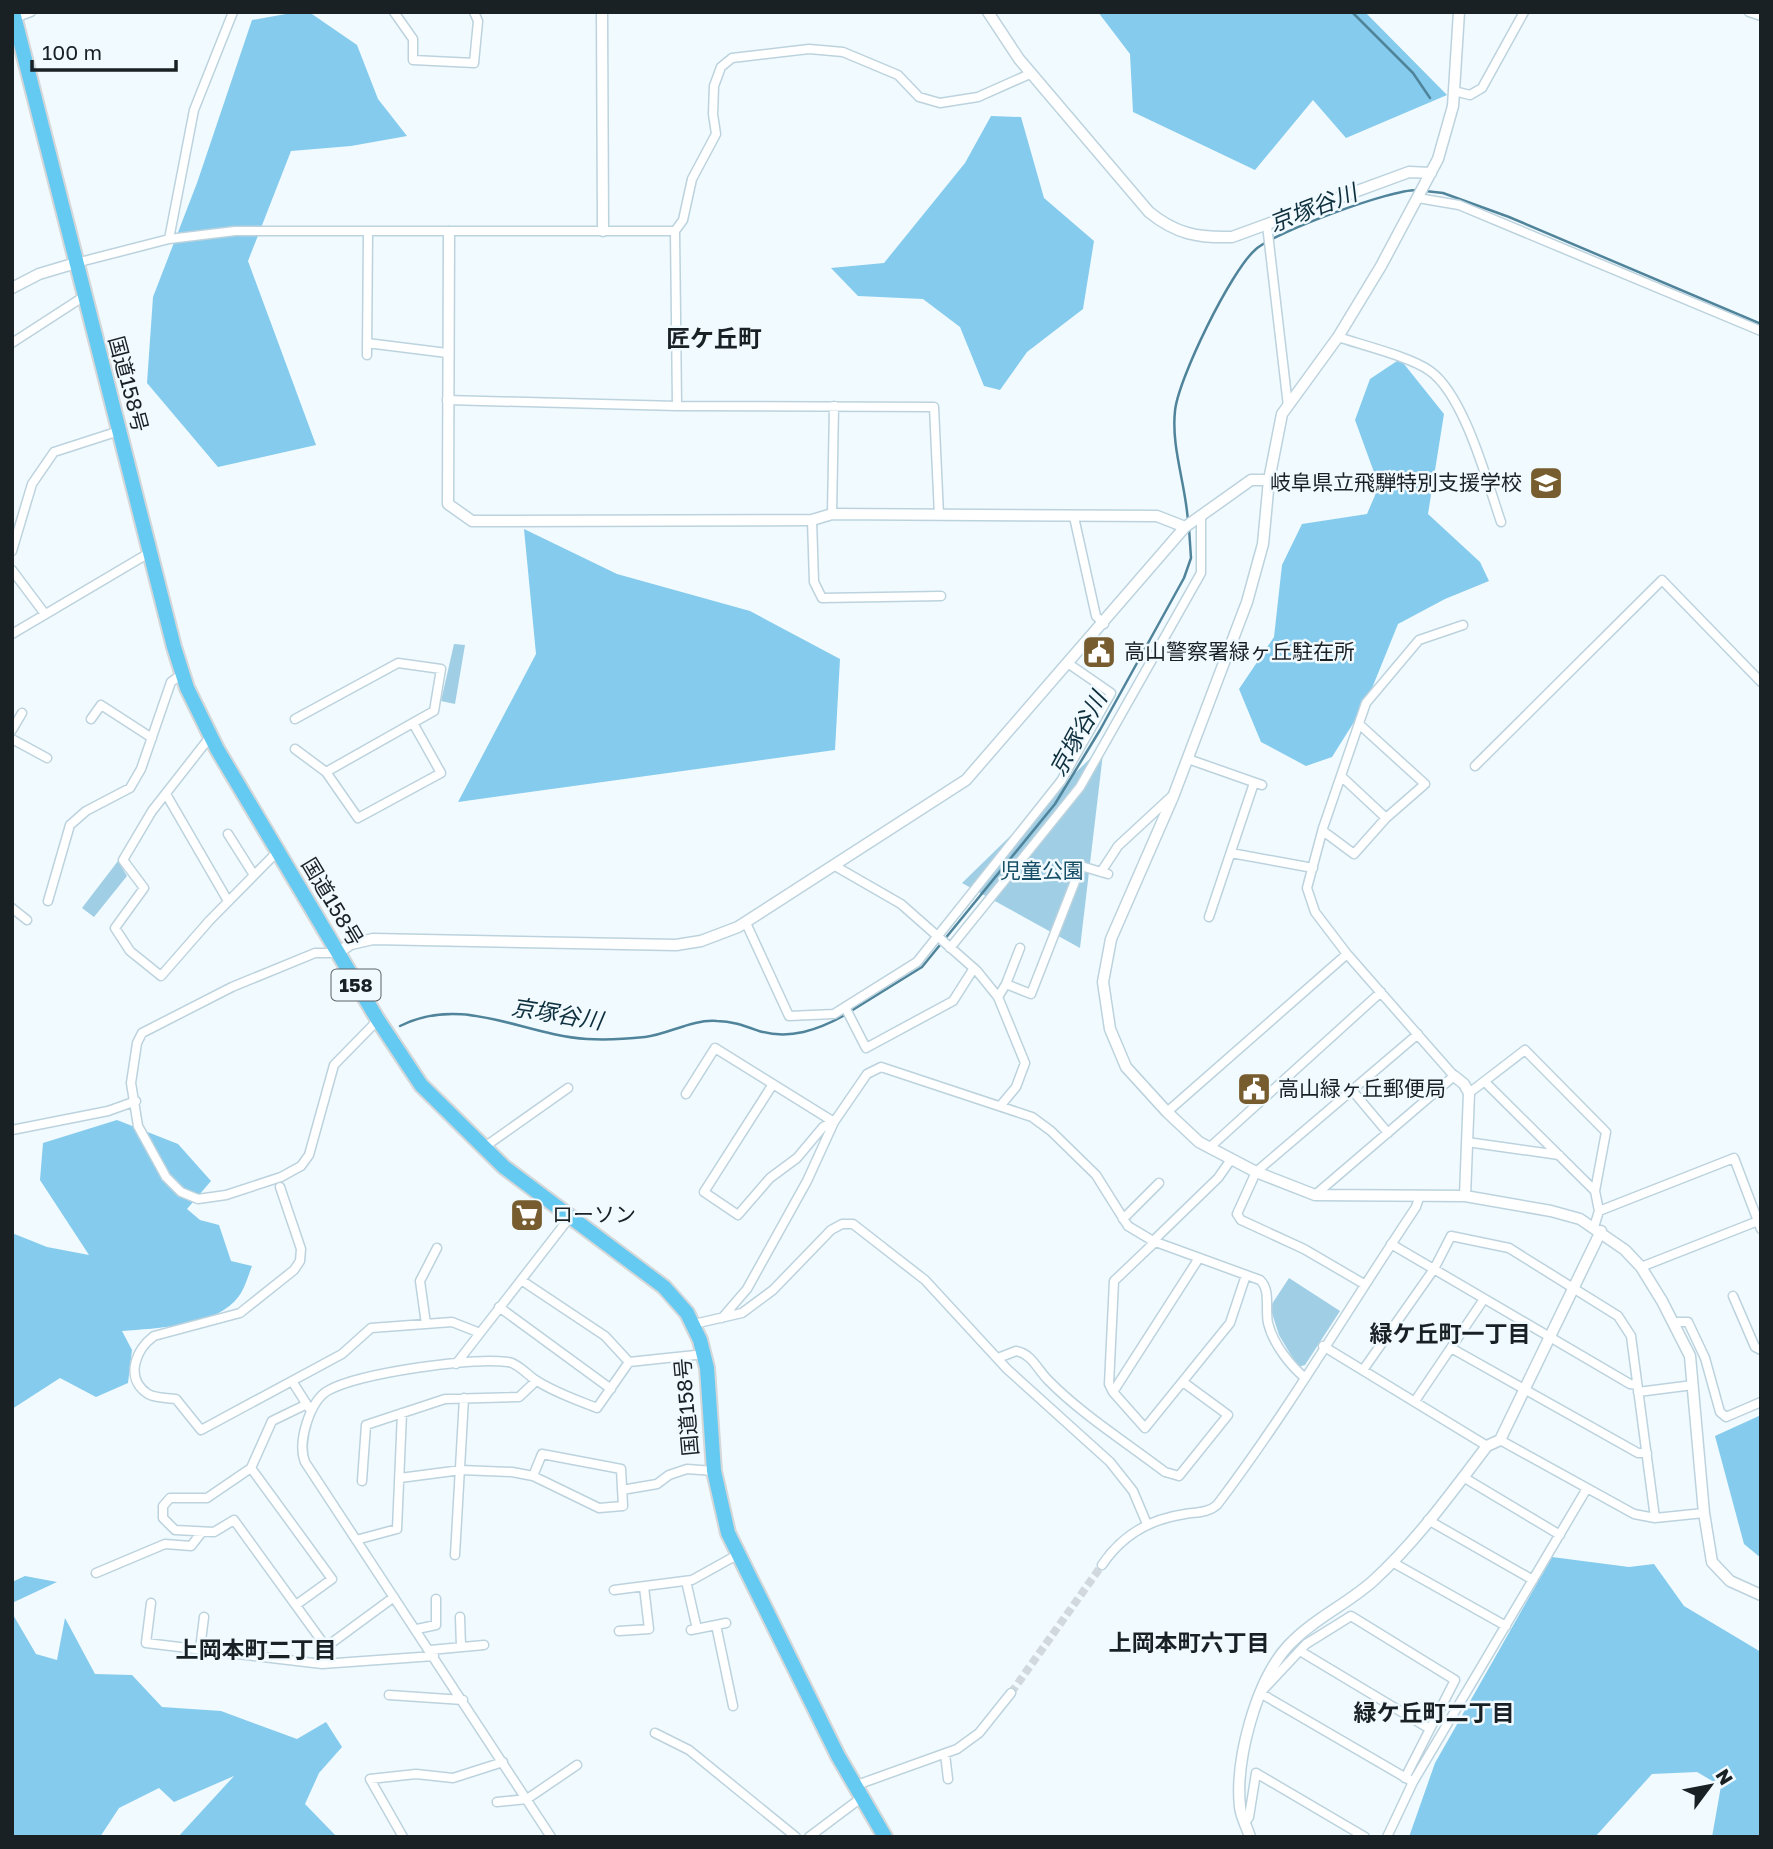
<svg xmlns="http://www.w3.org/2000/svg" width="1773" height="1849" viewBox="0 0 1773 1849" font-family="'Golos Text','Noto Sans JP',sans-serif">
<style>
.green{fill:#a0cee5}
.forest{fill:#85cbed}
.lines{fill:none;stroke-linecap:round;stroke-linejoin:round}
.stream{stroke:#50849b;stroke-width:2.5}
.minor-tunnel{stroke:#d1d9de;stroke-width:8;stroke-dasharray:8 4;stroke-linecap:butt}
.minor-casing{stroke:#bcd3de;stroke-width:11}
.tertiary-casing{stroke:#bcd3de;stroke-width:13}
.trunk-casing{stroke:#d6d7d8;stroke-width:18}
.minor{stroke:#fff;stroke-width:8}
.tertiary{stroke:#fff;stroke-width:10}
.trunk{stroke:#64caf2;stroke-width:14}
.labels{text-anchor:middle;stroke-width:5;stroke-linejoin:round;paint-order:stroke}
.shield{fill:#f1faff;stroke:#5a6266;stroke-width:2}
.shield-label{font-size:19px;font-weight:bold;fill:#192125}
.street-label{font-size:21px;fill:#192125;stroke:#f1faff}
.poi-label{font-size:21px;fill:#192125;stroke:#f1faff;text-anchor:start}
.park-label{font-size:21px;fill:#164f66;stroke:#f1faff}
.water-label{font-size:23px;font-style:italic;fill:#0e2f3d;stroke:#f1faff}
.neighbourhood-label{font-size:23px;font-weight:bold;fill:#192125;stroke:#f1faff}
.quarter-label{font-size:24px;font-weight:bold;fill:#192125;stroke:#f1faff}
</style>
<rect width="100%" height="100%" fill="#f1faff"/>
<path class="green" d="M 454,644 L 465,645 L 455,704 L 441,701 Z
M 1104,745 L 1080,948 L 962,883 Z
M 118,861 L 127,876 L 94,917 L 82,908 Z
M 1289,1278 L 1340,1311 L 1305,1365 L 1298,1367 L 1279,1335 L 1270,1307 Z"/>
<path class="forest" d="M 297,12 L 309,12 L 357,45 L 378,99 L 407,136 L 351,146 L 291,151 L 248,261 L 316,445 L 218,467 L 147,383 L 153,297 L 197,183 L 252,20 Z
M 1098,12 L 1365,12 L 1447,95 L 1346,138 L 1313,100 L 1255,170 L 1133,112 L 1130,54 Z
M 991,116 L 1021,117 L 1044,198 L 1094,241 L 1083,309 L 1027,352 L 1000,390 L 984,386 L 960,327 L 923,299 L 858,296 L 831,268 L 884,263 L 965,163 Z
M 1400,359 L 1444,414 L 1428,514 L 1480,562 L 1489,581 L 1445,599 L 1398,624 L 1366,703 L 1332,757 L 1306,766 L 1261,742 L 1239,689 L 1274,637 L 1282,565 L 1302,524 L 1367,514 L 1379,486 L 1355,420 L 1370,379 Z
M 524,529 L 617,574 L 750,611 L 840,659 L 835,750 L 458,802 L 536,654 Z
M 117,1120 L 178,1144 L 211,1181 L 187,1209 L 200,1220 L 219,1225 L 231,1261 L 252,1266 C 248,1276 245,1288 239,1296 C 217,1327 156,1328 122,1331 L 132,1350 L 128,1383 L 96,1397 L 60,1378 L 12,1409 L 12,1233 L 47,1247 L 89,1255 L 40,1180 L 43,1143 Z
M 1761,1415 L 1761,1558 L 1744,1544 L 1715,1436 Z
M 1552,1557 L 1629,1567 L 1654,1564 L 1684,1606 L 1761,1652 L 1761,1837 L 1712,1837 L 1721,1786 L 1697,1772 L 1652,1774 L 1595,1837 L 1409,1837 L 1435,1763 Z
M 25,1576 L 57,1582 L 12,1603 L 12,1582 Z
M 12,1613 L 36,1654 L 57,1660 L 65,1618 L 95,1674 L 132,1675 L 162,1707 L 221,1711 L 297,1739 L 326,1722 L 342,1747 L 319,1773 L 305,1804 L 337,1837 L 178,1837 L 234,1776 L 174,1802 L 159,1788 L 119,1808 L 100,1837 L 12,1837 Z"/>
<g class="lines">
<path class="stream" d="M 1352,12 L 1413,73 L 1430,98
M 1425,191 L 1443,193 L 1509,217 L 1761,324
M 1188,522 C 1186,485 1171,448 1175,411 C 1178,379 1231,271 1255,250 C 1272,233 1394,188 1418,190
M 851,1011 L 922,967 L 1055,804 L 1100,730 L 1184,578 L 1191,558 L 1189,528
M 400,1026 C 464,994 522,1035 587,1039 C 605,1040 626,1039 645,1037 C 669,1034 692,1019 717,1021 C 732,1021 745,1026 759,1031 C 790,1040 818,1030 845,1015"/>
<path class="minor-tunnel" d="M 1011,1693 L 1102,1565"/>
<g class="minor-casing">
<path id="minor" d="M 394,12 L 413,39 L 413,60 L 474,63 L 478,21 L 474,12
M 1749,12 L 1761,16
M 14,18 L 31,12
M 1454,91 L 1470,95 L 1482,88 L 1524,12
M 1418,198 L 1459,205 L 1761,331
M 1267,225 L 1288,406
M 675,231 L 683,220 L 692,179 L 716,134 L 713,114 L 714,86 L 721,67 L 732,58 L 809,49 L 843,52 L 898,75 L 919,97 L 940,103 L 978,97 L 1032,73
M 169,239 L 194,110 L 233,12
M 76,263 L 169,239 L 235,231 L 675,231 L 677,406
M 1338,337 C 1362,345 1411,357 1430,371 C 1464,395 1487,481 1501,522
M 12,343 L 83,297
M 367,343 L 447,353
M 367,355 L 368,232
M 447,400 L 677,406 L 934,407 L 939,515
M 832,514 L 834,406
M 1074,517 L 1096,616 L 1104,624
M 812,520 L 814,582 L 822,598 L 941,596
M 12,551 L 32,484 L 54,452 L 119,431
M 12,570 L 45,614
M 12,634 L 149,553
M 91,719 L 101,705 L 152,738
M 295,719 L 398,663 L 441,669 L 434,711 L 326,772
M 12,730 L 22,713
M 210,737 L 152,811 L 123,860 L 144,888 L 115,928 L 130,951 L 161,976 L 209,921 L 277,852
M 12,739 L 47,758
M 295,749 L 326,772 L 358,818 L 441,773 L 413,723
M 1188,759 L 1262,785
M 1475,766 L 1662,580 L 1761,682
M 1341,776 L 1386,818
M 166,794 L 228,901
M 1323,831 L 1354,854 L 1386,818 L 1425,784 L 1359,724
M 228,834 L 254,875
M 1231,853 L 1313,868
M 835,866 L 901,904 L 977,971 L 998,997 L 1025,1063 L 1016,1087 L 1001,1105
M 1101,872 L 1118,846 L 1172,796
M 48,901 L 70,825 L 86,811 L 130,788 L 141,769 L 171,682 L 182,674
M 12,908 L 27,920
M 1209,917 L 1254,783
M 746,923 L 789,1016 L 834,1014 L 917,962 L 1061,781 L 1111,693 L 1069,664
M 950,948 L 1080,787 L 1201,573 L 1201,516
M 337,953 L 315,953 L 232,987 L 142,1033 L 137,1043 L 131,1083 L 138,1126 L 166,1177 L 181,1192 L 198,1199 L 226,1195 L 281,1177 L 301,1166 L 309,1155 L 334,1065 L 378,1020
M 1006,984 L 1020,948
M 998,997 L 1006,984 L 1031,994 L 1081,866 L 1108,874
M 845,1007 L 866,1048 L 953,1001 L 974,968
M 1486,1083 L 1595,1191
M 773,1084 L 704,1192 L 738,1215 L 770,1178 L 797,1158 L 823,1127 L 834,1122
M 1351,1089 L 1388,1133
M 1469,1093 L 1525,1050 L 1606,1132 L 1595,1191 L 1599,1211 L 1594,1227
M 686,1094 L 715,1048 L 834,1122
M 1167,1112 L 1347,954
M 12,1130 L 108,1111 L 136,1101
M 1467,1142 L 1559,1155
M 483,1148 L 568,1088
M 1209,1148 L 1381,992
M 280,1187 L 301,1249 L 300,1261 L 294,1270 L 240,1313 L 154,1336 C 136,1349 124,1378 148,1394 C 155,1398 167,1398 176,1399 L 201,1430 L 342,1354 L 371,1328 L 452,1322 L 480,1333
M 1315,1195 L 1454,1076 L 1347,954 L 1315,912 L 1307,888 L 1323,828 L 1366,703 L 1419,640 L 1463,625
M 1599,1211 L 1734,1158 L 1761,1229
M 1123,1219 L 1159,1183
M 1153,1241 L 1218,1178 L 1230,1161
M 1391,1244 L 1630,1384 L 1637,1385
M 1199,1258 L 1113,1392 L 1145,1428 L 1230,1323 L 1246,1275
M 1641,1267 L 1758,1221
M 521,1280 L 605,1336 L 629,1362
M 1364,1284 L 1304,1249 L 1241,1220 L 1237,1214 L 1256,1172 L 1418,1034
M 1733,1296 L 1755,1347 L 1761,1350
M 499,1307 L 611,1389
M 722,1318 L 747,1289 L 807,1181 L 834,1122 L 867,1074 L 881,1067 L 1032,1117 L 1051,1131 L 1096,1175 L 1128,1226 L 1153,1241 L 1260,1280 C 1271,1290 1265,1309 1268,1323 C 1273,1344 1290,1365 1305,1378
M 1674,1322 L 1688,1322 L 1705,1358 L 1720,1412 L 1726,1417 L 1761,1402
M 426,1324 L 420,1281 L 437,1248
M 694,1324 L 742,1313 L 773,1290 L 831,1230 L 842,1224 L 853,1224 L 925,1280 L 1007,1369 L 1110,1462 L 1133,1491 L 1147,1524
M 1323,1346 L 1487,1446
M 1451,1348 L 1638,1453 L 1647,1453
M 998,1358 L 1016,1351 C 1032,1354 1037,1369 1048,1380 C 1080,1413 1127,1443 1165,1472 L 1179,1476 L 1228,1415 L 1183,1382
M 456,1364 L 570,1217
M 1363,1370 L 1434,1269 L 1451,1236 L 1509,1248 L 1618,1316 L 1631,1336 L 1655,1518
M 292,1381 L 309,1408
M 1113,1392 L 1109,1384 L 1114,1281 L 1155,1242
M 1638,1392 L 1693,1385
M 1415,1401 L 1484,1299
M 305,1405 L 272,1421 L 251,1468 L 207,1498 L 170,1498 L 163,1506 L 163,1518 L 175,1530 L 214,1532 L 234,1520 L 326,1647 L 394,1597
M 1500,1440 L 1634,1514 L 1655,1518 L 1704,1513
M 251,1468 L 332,1579 L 296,1605
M 1463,1477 L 1560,1535
M 400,1478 L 461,1470 L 512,1472 L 533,1476 L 599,1508 L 623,1506 L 621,1469 L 542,1454 L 533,1476
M 362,1481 L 366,1425 L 445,1399 L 519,1397 L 536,1381
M 622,1490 L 657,1484 L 669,1475 L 687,1469 L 714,1471
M 1428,1520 L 1533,1580
M 356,1540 L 397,1529 L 402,1413
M 455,1555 L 464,1398
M 1392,1562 L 1506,1626
M 1102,1565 C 1122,1535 1150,1519 1185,1514 C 1196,1512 1208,1513 1217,1505 C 1289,1410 1349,1307 1416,1207 L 1420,1195
M 96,1573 L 165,1544 L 191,1546 L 202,1532
M 686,1581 L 697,1629
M 614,1590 L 692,1580 L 737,1555
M 151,1603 L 146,1643 L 322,1664 L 434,1656
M 460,1617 L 461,1647
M 716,1625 L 733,1706
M 417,1629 L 436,1625 L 436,1599
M 691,1630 L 726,1623
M 619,1631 L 649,1629 L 644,1587
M 200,1649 L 204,1617
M 430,1650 L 484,1645
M 1300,1651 L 1430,1729
M 389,1695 L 463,1700
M 655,1733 L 689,1750 L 796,1837
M 945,1754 L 948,1779
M 1405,1778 L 1455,1680 L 1351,1616 L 1306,1644 L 1260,1693 L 1413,1782
M 854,1786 L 957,1749 L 979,1733 L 1011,1693
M 497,1802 L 527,1799 L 577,1765
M 1245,1823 L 1249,1817 L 1256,1773 L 1365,1837
M 403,1837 L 370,1779 L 416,1774 L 453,1778 L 503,1762
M 551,1837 L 305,1462 C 297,1442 310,1400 329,1390 C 361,1373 472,1357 508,1362 C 517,1363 527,1374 534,1379 C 553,1392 577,1400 597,1408 L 629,1362 L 705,1354
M 809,1837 L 861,1798
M 1387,1837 L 1413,1782 L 1586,1490"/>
</g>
<g class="tertiary-casing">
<path id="tertiary" d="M 602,12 L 603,231
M 988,12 L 1019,59 L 1149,212 C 1176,234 1198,238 1232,237 L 1409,172 L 1431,173
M 1459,12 L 1453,106 L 1438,159 L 1381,266 L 1338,337 L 1282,414 L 1269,480 L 1263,544 L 1247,602 L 1173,797 L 1111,939 L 1103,982 L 1110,1029 L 1126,1067 L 1167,1112 L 1199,1142 L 1256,1172 L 1315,1195 L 1465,1196 L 1551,1211 L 1580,1219 L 1625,1250 L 1641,1267 L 1662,1301 L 1690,1356 L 1704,1513 L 1712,1562 L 1730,1581 L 1761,1595
M 449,232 L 448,504 L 472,521 L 812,520 L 832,514 L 1157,516 L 1185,527 L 1251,480 L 1269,480
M 12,288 L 39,274 L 76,263
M 337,953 L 351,944 L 373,939 L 676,945 L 701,941 L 738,927 L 966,780 L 1185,527
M 1454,1076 L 1464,1084 L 1469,1093 L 1465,1196
M 1250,1837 C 1247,1827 1241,1817 1240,1807 C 1235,1760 1256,1681 1288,1646 C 1313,1619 1346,1605 1373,1581 C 1416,1542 1452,1492 1487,1446 L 1500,1440 L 1601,1231"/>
</g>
<g class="trunk-casing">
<path id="trunk" d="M 13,12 L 174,647 L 187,688 L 217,749 L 378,1020 L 421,1085 L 504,1167 L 664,1287 L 687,1313 L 700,1340 L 707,1368 L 714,1471 L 728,1533 L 838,1756 L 885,1837"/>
</g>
<use href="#minor" class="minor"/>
<use href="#tertiary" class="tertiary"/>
<use href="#trunk" class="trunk"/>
</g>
<defs>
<g id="school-square" transform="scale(1.75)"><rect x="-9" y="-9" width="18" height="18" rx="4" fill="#765c2e" stroke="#f1faff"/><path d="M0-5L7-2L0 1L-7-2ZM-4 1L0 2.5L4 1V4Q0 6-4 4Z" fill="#fff"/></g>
<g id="civic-square" transform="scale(1.75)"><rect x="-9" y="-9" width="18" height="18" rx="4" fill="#765c2e" stroke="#f1faff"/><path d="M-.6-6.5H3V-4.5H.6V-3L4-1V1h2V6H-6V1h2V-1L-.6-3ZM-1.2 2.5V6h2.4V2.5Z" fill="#fff"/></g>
<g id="supermarket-square" transform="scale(1.75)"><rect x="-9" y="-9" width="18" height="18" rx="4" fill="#765c2e" stroke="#f1faff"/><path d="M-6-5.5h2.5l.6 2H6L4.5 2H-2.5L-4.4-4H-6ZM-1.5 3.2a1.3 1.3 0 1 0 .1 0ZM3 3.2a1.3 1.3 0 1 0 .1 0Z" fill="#fff"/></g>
</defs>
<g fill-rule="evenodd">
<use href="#school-square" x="1546" y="483"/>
<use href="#civic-square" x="1099" y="652"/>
<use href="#civic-square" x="1254" y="1089"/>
<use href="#supermarket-square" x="527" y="1215"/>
</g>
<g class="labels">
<rect class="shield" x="331.5" y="969.5" width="49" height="31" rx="5"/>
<g class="shield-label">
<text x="356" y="992">158</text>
</g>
<g class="street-label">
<text transform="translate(128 384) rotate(75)" y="7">国道158号</text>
<text transform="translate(332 902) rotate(59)" y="7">国道158号</text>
<text transform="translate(687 1407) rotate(-95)" y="7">国道158号</text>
</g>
<g class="poi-label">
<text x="1522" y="490" text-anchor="end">岐阜県立飛騨特別支援学校</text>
<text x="1124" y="659">高山警察署緑ヶ丘駐在所</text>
<text x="1278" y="1096">高山緑ヶ丘郵便局</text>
<text x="552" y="1222">ローソン</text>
</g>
<g class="park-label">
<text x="1042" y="878">児童公園</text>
</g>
<g class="water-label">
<text transform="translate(1313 208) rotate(-21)" y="8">京塚谷川</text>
<text transform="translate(1078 734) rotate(-61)" y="8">京塚谷川</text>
<text transform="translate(557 1014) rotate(9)" y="8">京塚谷川</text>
</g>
<g class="neighbourhood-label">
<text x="1450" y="1342">緑ケ丘町一丁目</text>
<text x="1189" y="1651">上岡本町六丁目</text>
<text x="256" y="1658">上岡本町二丁目</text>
<text x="1434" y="1721">緑ケ丘町二丁目</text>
</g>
<g class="quarter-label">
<text x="714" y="347">匠ケ丘町</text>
</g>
</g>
<rect width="1773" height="1849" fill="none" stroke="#192125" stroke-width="28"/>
<g transform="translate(1710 1786) rotate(58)" stroke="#f1faff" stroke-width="5" paint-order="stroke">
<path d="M0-5L12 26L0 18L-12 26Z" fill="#192125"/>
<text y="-10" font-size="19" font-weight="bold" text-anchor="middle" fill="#192125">N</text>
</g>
<path d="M32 60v10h144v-10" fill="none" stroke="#192125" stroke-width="3.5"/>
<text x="42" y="60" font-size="21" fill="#192125" stroke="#f1faff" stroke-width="5" paint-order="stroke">100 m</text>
</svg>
